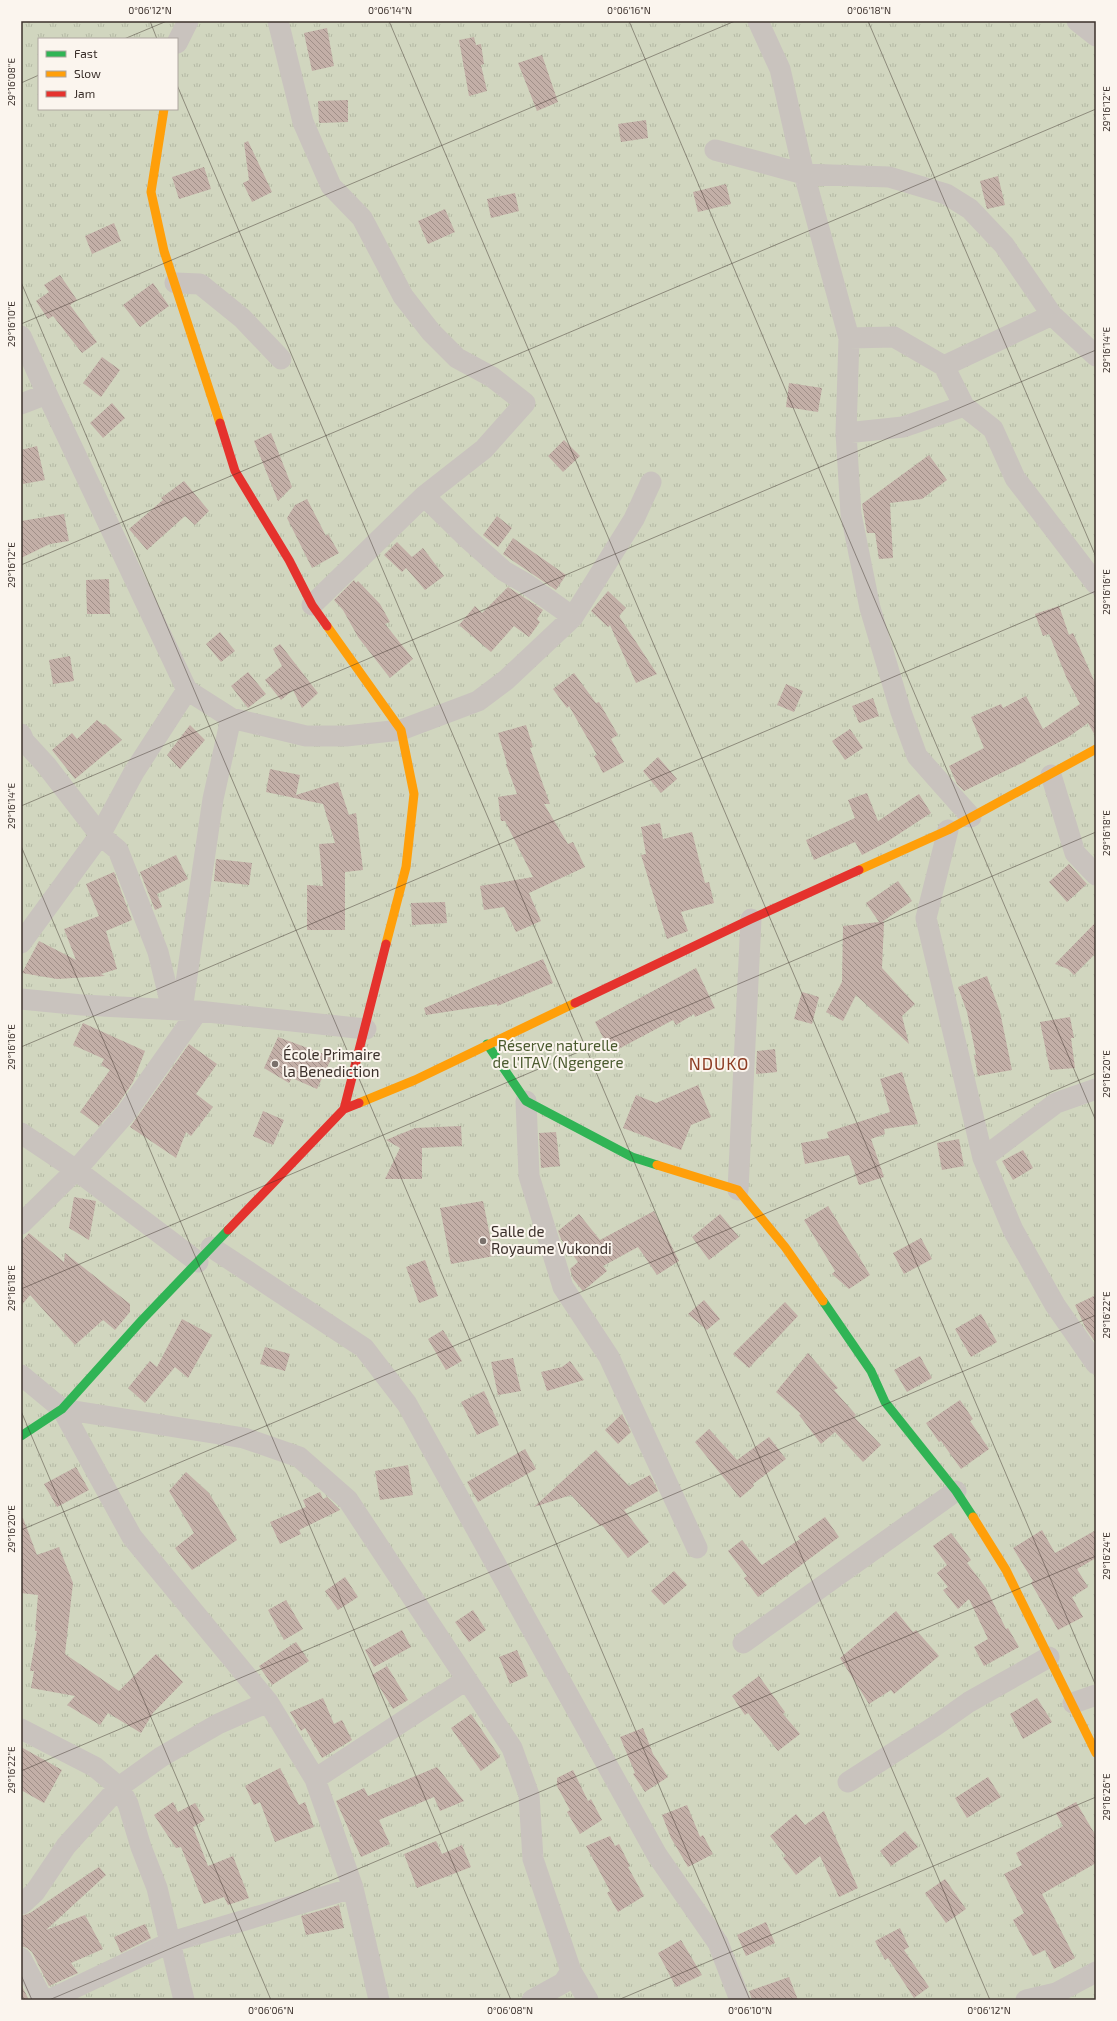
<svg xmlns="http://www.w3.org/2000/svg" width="1117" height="2021" viewBox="0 0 1117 2021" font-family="'Exo 2',sans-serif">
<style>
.park{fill:url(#park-tufts);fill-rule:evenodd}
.building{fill:url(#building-back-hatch)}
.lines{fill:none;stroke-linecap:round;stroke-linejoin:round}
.street{stroke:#c9c3be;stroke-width:21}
.fast{stroke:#30b455;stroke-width:9}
.slow{stroke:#ff9f0a;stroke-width:9}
.jam{stroke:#e5322d;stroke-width:9}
.ticks{fill:none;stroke:#3b302b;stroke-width:1;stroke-opacity:0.45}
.poi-dot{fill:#7a716c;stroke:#fbf5ee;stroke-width:1.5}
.labels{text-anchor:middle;stroke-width:4;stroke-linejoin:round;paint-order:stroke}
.park-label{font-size:15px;fill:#4a5a2e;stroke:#fbf5ee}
.poi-label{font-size:15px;fill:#3b302b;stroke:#fbf5ee;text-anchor:start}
.quarter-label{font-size:17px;letter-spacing:1px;fill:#8c3b22;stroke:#fbf5ee}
.neatline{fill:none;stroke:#3b302b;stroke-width:1.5}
.ticks-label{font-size:10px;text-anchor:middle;fill:#3b302b}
</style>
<defs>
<pattern id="park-tufts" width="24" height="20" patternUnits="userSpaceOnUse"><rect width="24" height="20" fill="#d1d6bf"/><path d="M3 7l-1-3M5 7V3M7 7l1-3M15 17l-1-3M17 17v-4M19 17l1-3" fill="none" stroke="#b4b8a4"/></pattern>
<pattern id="building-back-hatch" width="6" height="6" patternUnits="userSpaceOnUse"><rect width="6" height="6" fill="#c3afa7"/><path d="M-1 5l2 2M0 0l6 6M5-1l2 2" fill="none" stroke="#a08f88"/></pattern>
</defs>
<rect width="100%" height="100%" fill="#f0ebe5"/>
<path class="park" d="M 21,21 L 1096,21 L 1096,2000 L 21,2000 ZM 39,39 L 177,39 L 177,109 L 39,109 Z"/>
<path class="building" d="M 327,28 L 334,66 L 312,71 L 304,33 Z
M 474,37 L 476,45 L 481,44 L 484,64 L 481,65 L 487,91 L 469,96 L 459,40 Z
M 542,55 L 558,102 L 537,111 L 518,63 Z
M 348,100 L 348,122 L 319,123 L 318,101 Z
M 646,120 L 648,138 L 621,142 L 618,124 Z
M 248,141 L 272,192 L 252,202 L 243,183 L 249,180 L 244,143 Z
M 204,167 L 211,189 L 179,199 L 172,177 Z
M 998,176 L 1005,205 L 987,209 L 980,181 Z
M 726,184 L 731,204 L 698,212 L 693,192 Z
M 515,193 L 519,211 L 491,218 L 487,199 Z
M 445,209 L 455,232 L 428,244 L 418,221 Z
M 114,223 L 121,241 L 92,254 L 85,236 Z
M 60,275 L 77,300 L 70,305 L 97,342 L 82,353 L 53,316 L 48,319 L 36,301 L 49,292 L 44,285 Z
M 153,283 L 169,306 L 140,327 L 123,305 Z
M 102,357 L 120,370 L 101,397 L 83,383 Z
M 789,383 L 822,388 L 818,412 L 786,407 Z
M 112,403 L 125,418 L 103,438 L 90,423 Z
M 271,433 L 292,487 L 278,501 L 254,441 Z
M 564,440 L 580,456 L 563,472 L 548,456 Z
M 37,446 L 45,480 L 23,484 L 21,474 L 21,450 Z
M 929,455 L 947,480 L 922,499 L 890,503 L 893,558 L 879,559 L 875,533 L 867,533 L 862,504 Z
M 184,481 L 209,511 L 195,525 L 185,516 L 147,550 L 129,529 L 163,500 L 161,498 Z
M 307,499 L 326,536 L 328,534 L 339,553 L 312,568 L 287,518 L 295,505 Z
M 64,514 L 69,541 L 50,544 L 21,558 L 21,521 Z
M 497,516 L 512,528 L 498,547 L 483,535 Z
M 513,538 L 566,575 L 556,590 L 503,554 Z
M 397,542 L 412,557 L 423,548 L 444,576 L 425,590 L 406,568 L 402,572 L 384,555 Z
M 109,579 L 110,614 L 87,614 L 86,580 Z
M 354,580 L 356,583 L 358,581 L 380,604 L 390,622 L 385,624 L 413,659 L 390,678 L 358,637 L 343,610 L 334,600 Z
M 508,587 L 543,610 L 537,619 L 540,622 L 529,637 L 514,626 L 491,652 L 459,625 L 475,606 L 482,613 Z
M 608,591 L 626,608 L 619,616 L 657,674 L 636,683 L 610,625 L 608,627 L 591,611 Z
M 1059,606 L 1069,635 L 1073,633 L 1096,685 L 1096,737 L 1088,723 L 1067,738 L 1025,760 L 1026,761 L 964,791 L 957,784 L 949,766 L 984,748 L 971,717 L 1001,704 L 1003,708 L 1026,696 L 1043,729 L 1080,704 L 1067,679 L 1049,634 L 1043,636 L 1035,614 Z
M 220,632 L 235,651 L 221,662 L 206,644 Z
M 280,644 L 318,693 L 302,708 L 293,690 L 281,700 L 265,680 L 282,666 L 273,649 Z
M 70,656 L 74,681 L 53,684 L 49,660 Z
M 248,672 L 266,694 L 248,708 L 231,686 Z
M 574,673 L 596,703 L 599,702 L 618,735 L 611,739 L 624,762 L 603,773 L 594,756 L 597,755 L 569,706 L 567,708 L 553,689 Z
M 786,684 L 803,691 L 794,712 L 777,705 Z
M 873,698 L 879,716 L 859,723 L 852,706 Z
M 97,720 L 103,725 L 105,724 L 122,740 L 75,779 L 52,750 L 72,733 L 77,739 Z
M 190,725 L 205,740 L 180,769 L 167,755 Z
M 526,725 L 533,747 L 530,748 L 550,804 L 544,804 L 568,844 L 573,842 L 585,867 L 529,893 L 541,921 L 516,932 L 504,907 L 484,910 L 480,886 L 533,877 L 505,821 L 501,821 L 498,797 L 517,794 L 506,764 L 507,764 L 498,733 Z
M 850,729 L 863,748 L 845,760 L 832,741 Z
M 658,757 L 677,779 L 661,793 L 643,771 Z
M 270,769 L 300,775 L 296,795 L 338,782 L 349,815 L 356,813 L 363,870 L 345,872 L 345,930 L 307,930 L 307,885 L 323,886 L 319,844 L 335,843 L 323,804 L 266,792 Z
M 867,793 L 878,821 L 919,794 L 931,813 L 885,843 L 862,855 L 855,842 L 814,860 L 806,840 L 855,818 L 848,800 Z
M 660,823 L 663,839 L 692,832 L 705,883 L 709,882 L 714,903 L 681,912 L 688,931 L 667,939 L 641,855 L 646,854 L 641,827 Z
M 176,855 L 188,879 L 157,894 L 162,907 L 155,910 L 140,872 Z
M 216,859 L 252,863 L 249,885 L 214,881 Z
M 1069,864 L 1087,884 L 1067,902 L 1049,882 Z
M 114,872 L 132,920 L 106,931 L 117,969 L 101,974 L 105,976 L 57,979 L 22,973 L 39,941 L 76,960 L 64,929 L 99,916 L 86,884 Z
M 898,881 L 912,901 L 882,922 L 884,922 L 882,968 L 915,1004 L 902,1016 L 909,1044 L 856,995 L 843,1021 L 826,1012 L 842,982 L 843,926 L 879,922 L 866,903 Z
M 445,902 L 447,923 L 412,925 L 411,903 Z
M 1096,922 L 1096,953 L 1074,975 L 1068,969 L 1055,964 Z
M 543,959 L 553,983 L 497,1006 L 497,1004 L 426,1015 L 424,1008 Z
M 696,968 L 715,1008 L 695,1017 L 694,1014 L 676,1025 L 673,1020 L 611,1053 L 595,1022 Z
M 987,976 L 1000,1012 L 1012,1070 L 978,1076 L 974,1055 L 976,1055 L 967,1012 L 958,987 Z
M 802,992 L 819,997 L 812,1024 L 794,1019 Z
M 1070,1017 L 1074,1038 L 1071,1038 L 1075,1068 L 1050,1070 L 1040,1022 Z
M 83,1023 L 145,1051 L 133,1082 L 117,1106 L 99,1126 L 80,1112 L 110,1070 L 101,1065 L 104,1059 L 73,1045 Z
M 278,1037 L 332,1057 L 317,1089 L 292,1078 L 289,1083 L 264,1068 Z
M 189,1044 L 217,1064 L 196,1094 L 213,1107 L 191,1136 L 186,1132 L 176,1158 L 130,1127 Z
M 775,1049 L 777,1072 L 756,1074 L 757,1051 Z
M 902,1072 L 918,1124 L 884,1129 L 885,1134 L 871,1139 L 884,1177 L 859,1185 L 849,1155 L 805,1164 L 801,1143 L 829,1138 L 827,1132 L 890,1112 L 880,1079 Z
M 698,1085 L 711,1117 L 691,1125 L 681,1150 L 623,1128 L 636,1095 L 656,1103 Z
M 263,1111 L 284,1120 L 273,1145 L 253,1136 Z
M 461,1126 L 462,1146 L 422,1148 L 422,1179 L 385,1179 L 400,1148 L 386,1140 L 415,1128 Z
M 556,1132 L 560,1166 L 541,1168 L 539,1133 Z
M 959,1139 L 964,1166 L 942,1170 L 937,1143 Z
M 1023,1150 L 1033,1168 L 1013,1180 L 1002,1161 Z
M 74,1197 L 96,1201 L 89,1240 L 69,1228 Z
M 483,1201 L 494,1256 L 451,1264 L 440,1208 Z
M 828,1206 L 870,1275 L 849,1289 L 832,1274 L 835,1271 L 804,1220 Z
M 654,1211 L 679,1261 L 657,1275 L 638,1247 L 603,1266 L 607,1271 L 583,1291 L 573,1279 L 570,1269 L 578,1262 L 561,1239 L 558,1231 L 579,1214 L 600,1240 Z
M 720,1214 L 739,1237 L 709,1260 L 692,1237 Z
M 29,1233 L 64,1262 L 65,1253 L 130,1304 L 130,1312 L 115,1330 L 103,1320 L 75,1345 L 30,1295 L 21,1306 L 21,1242 Z
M 921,1238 L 932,1259 L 904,1274 L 893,1253 Z
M 425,1260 L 438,1296 L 419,1303 L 406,1267 Z
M 1096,1295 L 1096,1343 L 1086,1329 L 1075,1305 Z
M 704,1300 L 720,1319 L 707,1330 L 688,1314 Z
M 785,1302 L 798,1316 L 749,1368 L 733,1354 Z
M 981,1314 L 997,1342 L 971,1357 L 955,1329 Z
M 182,1319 L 212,1335 L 188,1378 L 175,1367 L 145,1403 L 128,1388 L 150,1361 L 157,1367 Z
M 443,1330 L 462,1361 L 446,1370 L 428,1339 Z
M 265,1347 L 290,1354 L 285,1371 L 260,1364 Z
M 808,1353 L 838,1388 L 834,1390 L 856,1415 L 854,1417 L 881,1445 L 863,1462 L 835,1432 L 821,1444 L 799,1415 L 801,1414 L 776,1392 Z
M 920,1356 L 932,1378 L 907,1392 L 894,1370 Z
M 513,1358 L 521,1391 L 498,1395 L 491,1362 Z
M 570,1361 L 584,1380 L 547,1391 L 541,1372 L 562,1367 Z
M 484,1391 L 499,1425 L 477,1435 L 461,1402 Z
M 960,1400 L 973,1419 L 970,1421 L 989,1449 L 961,1469 L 941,1441 L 939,1442 L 926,1423 Z
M 622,1414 L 631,1432 L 618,1444 L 605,1430 Z
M 709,1429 L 737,1460 L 769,1437 L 786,1459 L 753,1484 L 754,1486 L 740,1498 L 695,1442 Z
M 525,1449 L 536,1469 L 478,1502 L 467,1482 Z
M 596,1450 L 629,1486 L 650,1475 L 658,1491 L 624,1510 L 649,1542 L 628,1558 L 602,1525 L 600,1526 L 571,1495 L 534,1507 Z
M 408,1465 L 413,1495 L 380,1500 L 375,1471 Z
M 76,1467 L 89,1490 L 57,1507 L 44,1484 Z
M 186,1472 L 209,1493 L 237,1540 L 192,1570 L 175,1548 L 194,1533 L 169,1491 Z
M 320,1492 L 323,1499 L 327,1497 L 340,1510 L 299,1530 L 301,1534 L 280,1544 L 270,1522 L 306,1507 L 303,1500 Z
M 825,1517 L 839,1537 L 758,1597 L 744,1578 L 747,1576 L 728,1551 L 742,1540 L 762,1565 L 800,1539 L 798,1536 Z
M 21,1518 L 23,1518 L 37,1555 L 59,1547 L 73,1583 L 65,1654 L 119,1691 L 156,1654 L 183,1682 L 153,1713 L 141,1733 L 108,1713 L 100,1725 L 67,1705 L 75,1696 L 31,1688 L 34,1671 L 30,1671 L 37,1631 L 35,1631 L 38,1595 L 21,1593 Z
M 1042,1530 L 1055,1553 L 1096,1530 L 1096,1558 L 1077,1569 L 1088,1587 L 1072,1597 L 1083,1617 L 1058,1630 L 1031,1583 L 1033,1581 L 1013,1548 Z
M 951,1533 L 971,1560 L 967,1563 L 986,1588 L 1006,1629 L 1008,1628 L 1019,1647 L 984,1666 L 974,1647 L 988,1639 L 969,1599 L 958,1609 L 943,1590 L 948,1587 L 937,1573 L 947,1565 L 933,1546 Z
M 674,1571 L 687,1585 L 664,1605 L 651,1591 Z
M 345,1577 L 358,1597 L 338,1610 L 325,1591 Z
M 286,1600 L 303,1629 L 284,1640 L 268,1610 Z
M 473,1610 L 486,1630 L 469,1642 L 455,1622 Z
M 896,1611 L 913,1632 L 916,1630 L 939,1656 L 894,1694 L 891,1690 L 869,1704 L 840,1658 Z
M 402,1630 L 411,1647 L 374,1667 L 365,1650 Z
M 296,1642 L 309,1661 L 272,1685 L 259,1666 Z
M 517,1650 L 528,1676 L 510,1684 L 499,1657 Z
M 387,1666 L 408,1700 L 393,1709 L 372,1675 Z
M 759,1676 L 785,1712 L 783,1714 L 800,1734 L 778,1751 L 748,1713 L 745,1715 L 732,1696 Z
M 323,1698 L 334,1724 L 342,1720 L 352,1740 L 322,1758 L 305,1728 L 301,1731 L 290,1712 Z
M 1037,1698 L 1052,1722 L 1023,1739 L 1010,1714 Z
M 471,1714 L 500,1757 L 481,1771 L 451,1728 Z
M 643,1728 L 653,1754 L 668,1777 L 645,1792 L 633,1774 L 635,1773 L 620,1737 Z
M 21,1747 L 62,1770 L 44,1803 L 21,1790 Z
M 437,1767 L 464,1801 L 440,1811 L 434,1797 L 379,1820 L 390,1844 L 361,1857 L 336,1801 L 364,1788 L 368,1796 Z
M 280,1768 L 299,1805 L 305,1802 L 314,1827 L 275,1842 L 260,1802 L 254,1805 L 245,1786 Z
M 573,1770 L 588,1801 L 591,1799 L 602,1820 L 580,1834 L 567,1812 L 570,1810 L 557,1786 L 557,1778 Z
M 988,1777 L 1001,1797 L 967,1818 L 955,1798 Z
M 173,1802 L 178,1812 L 195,1803 L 205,1820 L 193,1827 L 208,1866 L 233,1856 L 249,1898 L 228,1905 L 224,1897 L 204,1904 L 181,1847 L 176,1848 L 154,1815 Z
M 1076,1802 L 1096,1836 L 1096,1863 L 1042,1894 L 1075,1958 L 1054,1969 L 1045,1950 L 1033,1956 L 1013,1920 L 1024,1913 L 1004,1874 L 1022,1865 L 1016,1853 L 1063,1826 L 1056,1813 Z
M 687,1805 L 700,1837 L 703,1835 L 713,1854 L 688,1867 L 671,1838 L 662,1815 Z
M 824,1811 L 858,1888 L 839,1897 L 820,1856 L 796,1875 L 783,1858 L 786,1856 L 770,1836 L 796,1814 L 805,1825 Z
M 905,1831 L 918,1847 L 891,1866 L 880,1851 Z
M 610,1836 L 615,1846 L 619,1844 L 630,1866 L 628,1867 L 644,1896 L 618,1912 L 607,1893 L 610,1891 L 586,1846 Z
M 436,1841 L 442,1854 L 462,1845 L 471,1867 L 417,1888 L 404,1854 Z
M 99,1867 L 106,1875 L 46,1930 L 85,1915 L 103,1949 L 71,1963 L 78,1973 L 49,1986 L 32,1952 L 27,1948 L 21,1946 L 21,1916 L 30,1913 Z
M 945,1879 L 966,1909 L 946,1923 L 925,1893 Z
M 339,1905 L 344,1928 L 306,1935 L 301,1916 Z
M 766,1922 L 775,1943 L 746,1956 L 737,1935 Z
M 145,1924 L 151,1938 L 121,1953 L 114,1937 Z
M 900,1928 L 909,1947 L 904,1950 L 929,1987 L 914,1998 L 888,1958 L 885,1960 L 875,1941 Z
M 681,1940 L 702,1975 L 676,1987 L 658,1953 Z
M 789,1977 L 798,2000 L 752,2000 L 749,1991 Z
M 21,1984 L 29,2000 L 21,2000 Z"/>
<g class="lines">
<path class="street" d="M 278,21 L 303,122 L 331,186 L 362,218 L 403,296 L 431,332 L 457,358 L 492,377 L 525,403 L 484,449 L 424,496 L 312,605
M 758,21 L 780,69 L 804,174 L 849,338 L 846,433 L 851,514 L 870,608 L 901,712 L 917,756 L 971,817
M 1077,21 L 1096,36
M 177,43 L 188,21
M 715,150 L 804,174 L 889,177 L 946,194 L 970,209 L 1004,245 L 1052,315 L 1096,356
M 175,283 L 200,284 L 242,318 L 281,359
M 21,336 L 47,394 L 187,690 L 231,718 L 306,736 L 346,736 L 401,730 L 478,701 L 506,680 L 573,617 L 634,519 L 651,482
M 849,338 L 894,337 L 944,366 L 1052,315
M 944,366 L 964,406
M 21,404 L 47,394
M 846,433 L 903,427 L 964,406 L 993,429 L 1015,478 L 1096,584
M 424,496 L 468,539 L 504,571 L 525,583 L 573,617
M 21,734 L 24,741 L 46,765 L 100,835 L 118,850 L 158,952 L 172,1009
M 1051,775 L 1075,853 L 1096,875
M 948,830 L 926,918 L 983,1158 L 1013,1230 L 1055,1305 L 1096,1364
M 21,943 L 100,835 L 134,772 L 187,690
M 21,999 L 82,1005 L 198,1011 L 366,1029
M 182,1010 L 213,799 L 231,718
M 526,1101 L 529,1176 L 563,1287 L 609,1357 L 697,1548
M 21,1133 L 76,1170 L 198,1262
M 983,1158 L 1056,1103 L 1096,1089
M 738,1190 L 751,919
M 21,1224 L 76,1170 L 126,1113 L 198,1011
M 211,1247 L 364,1348 L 407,1404 L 657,1855 L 718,1943 L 740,2000
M 21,1375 L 62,1409 L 132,1537 L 268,1702 L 315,1779 L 353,1888 L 379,2000
M 62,1409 L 244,1438 L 299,1457 L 348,1500 L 512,1748 L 529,1795 L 533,1859 L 571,1971
M 743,1643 L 956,1491
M 1073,1703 L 1096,1695
M 21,1729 L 95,1767 L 119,1787 L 128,1804 L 141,1847 L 157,1888 L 184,2000
M 315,1779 L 466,1680
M 848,1782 L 935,1726 L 969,1702 L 1049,1657
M 22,1904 L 35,1892 L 66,1846 L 119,1787 L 161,1757 L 218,1724 L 268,1702
M 21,1958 L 43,2000
M 49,2000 L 171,1942 L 353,1888
M 532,2000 L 563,1983 L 571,1971 L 588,2000
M 1026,2000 L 1056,1993 L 1096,1972"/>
<path class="fast" d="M 487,1044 L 526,1101 L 632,1157 L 657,1165
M 823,1301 L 871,1371 L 885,1402 L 956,1491 L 973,1517
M 21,1436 L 62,1409 L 142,1320 L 228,1230"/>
<path class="slow" d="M 164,109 L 151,192 L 164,251 L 220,423
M 327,626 L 401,730 L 414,794 L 406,867 L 386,944
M 859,870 L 948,830 L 1096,749
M 359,1103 L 415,1080 L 575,1003
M 657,1165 L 738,1190 L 785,1247 L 823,1301
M 973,1517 L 1006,1570 L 1096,1753"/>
<path class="jam" d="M 220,423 L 235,471 L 289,560 L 312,605 L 327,626
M 575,1003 L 751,919 L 859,870
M 344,1109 L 386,944
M 228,1230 L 344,1109 L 359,1103"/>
</g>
<path class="ticks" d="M 150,21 L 157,39M 389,21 L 1096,1686M 629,21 L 1096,1121M 868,21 L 1096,557M 124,39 L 167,21M 21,83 L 39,75M 177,85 L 990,2000M 21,282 L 750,2000M 21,324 L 735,21M 21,565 L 1096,109M 21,806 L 1096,350M 21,846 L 511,2000M 21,1047 L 1096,591M 21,1289 L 1096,832M 21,1411 L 271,2000M 21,1530 L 1096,1073M 21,1771 L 1096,1315M 21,1975 L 32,2000M 49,2000 L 1096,1556M 618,2000 L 1096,1797"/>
<g class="poi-dot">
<circle cx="275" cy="1064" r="4"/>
<circle cx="483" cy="1241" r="4"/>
</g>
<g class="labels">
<g class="park-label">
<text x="558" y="1051">Réserve naturelle<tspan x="558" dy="17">de l'ITAV (Ngengere</tspan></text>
</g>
<g class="poi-label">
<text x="283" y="1060">École Primaire<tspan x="283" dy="17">la Benediction</tspan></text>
<text x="491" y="1237">Salle de<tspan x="491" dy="17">Royaume Vukondi</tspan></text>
</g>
<g class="quarter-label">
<text x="719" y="1070">NDUKO</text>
</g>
</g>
<rect width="1117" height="2021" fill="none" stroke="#fbf5ee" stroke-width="44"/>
<rect x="38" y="38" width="140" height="72" fill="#fbf5ee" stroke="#aea6a0"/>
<rect x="46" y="51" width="20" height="6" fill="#30b455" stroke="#aea6a0"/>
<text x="74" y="58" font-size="12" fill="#3b302b">Fast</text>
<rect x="46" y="71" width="20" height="6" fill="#ff9f0a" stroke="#aea6a0"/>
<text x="74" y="78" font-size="12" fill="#3b302b">Slow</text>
<rect x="46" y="91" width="20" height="6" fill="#e5322d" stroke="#aea6a0"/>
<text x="74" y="98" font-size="12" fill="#3b302b">Jam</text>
<rect x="22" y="22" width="1073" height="1977" class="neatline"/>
<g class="ticks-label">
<text x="150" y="14">0°06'12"N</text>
<text x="390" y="14">0°06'14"N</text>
<text x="629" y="14">0°06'16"N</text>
<text x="869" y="14">0°06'18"N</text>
<text transform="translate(11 82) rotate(-90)" y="4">29°16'08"E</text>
<text transform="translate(1106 109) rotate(-90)" y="4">29°16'12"E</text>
<text transform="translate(11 324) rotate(-90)" y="4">29°16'10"E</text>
<text transform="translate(1106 350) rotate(-90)" y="4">29°16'14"E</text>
<text transform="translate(11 565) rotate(-90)" y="4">29°16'12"E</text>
<text transform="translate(1106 592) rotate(-90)" y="4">29°16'16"E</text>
<text transform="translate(11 806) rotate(-90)" y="4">29°16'14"E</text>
<text transform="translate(1106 833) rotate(-90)" y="4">29°16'18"E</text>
<text transform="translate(11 1047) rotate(-90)" y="4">29°16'16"E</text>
<text transform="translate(1106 1074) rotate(-90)" y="4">29°16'20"E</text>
<text transform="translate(11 1288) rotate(-90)" y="4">29°16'18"E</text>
<text transform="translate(1106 1315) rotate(-90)" y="4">29°16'22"E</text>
<text transform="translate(11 1529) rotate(-90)" y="4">29°16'20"E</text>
<text transform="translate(1106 1556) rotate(-90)" y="4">29°16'24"E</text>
<text transform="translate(11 1770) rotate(-90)" y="4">29°16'22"E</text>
<text transform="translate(1106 1797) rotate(-90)" y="4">29°16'26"E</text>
<text x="271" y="2014">0°06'06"N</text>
<text x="510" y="2014">0°06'08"N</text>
<text x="750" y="2014">0°06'10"N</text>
<text x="989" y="2014">0°06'12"N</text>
</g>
</svg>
